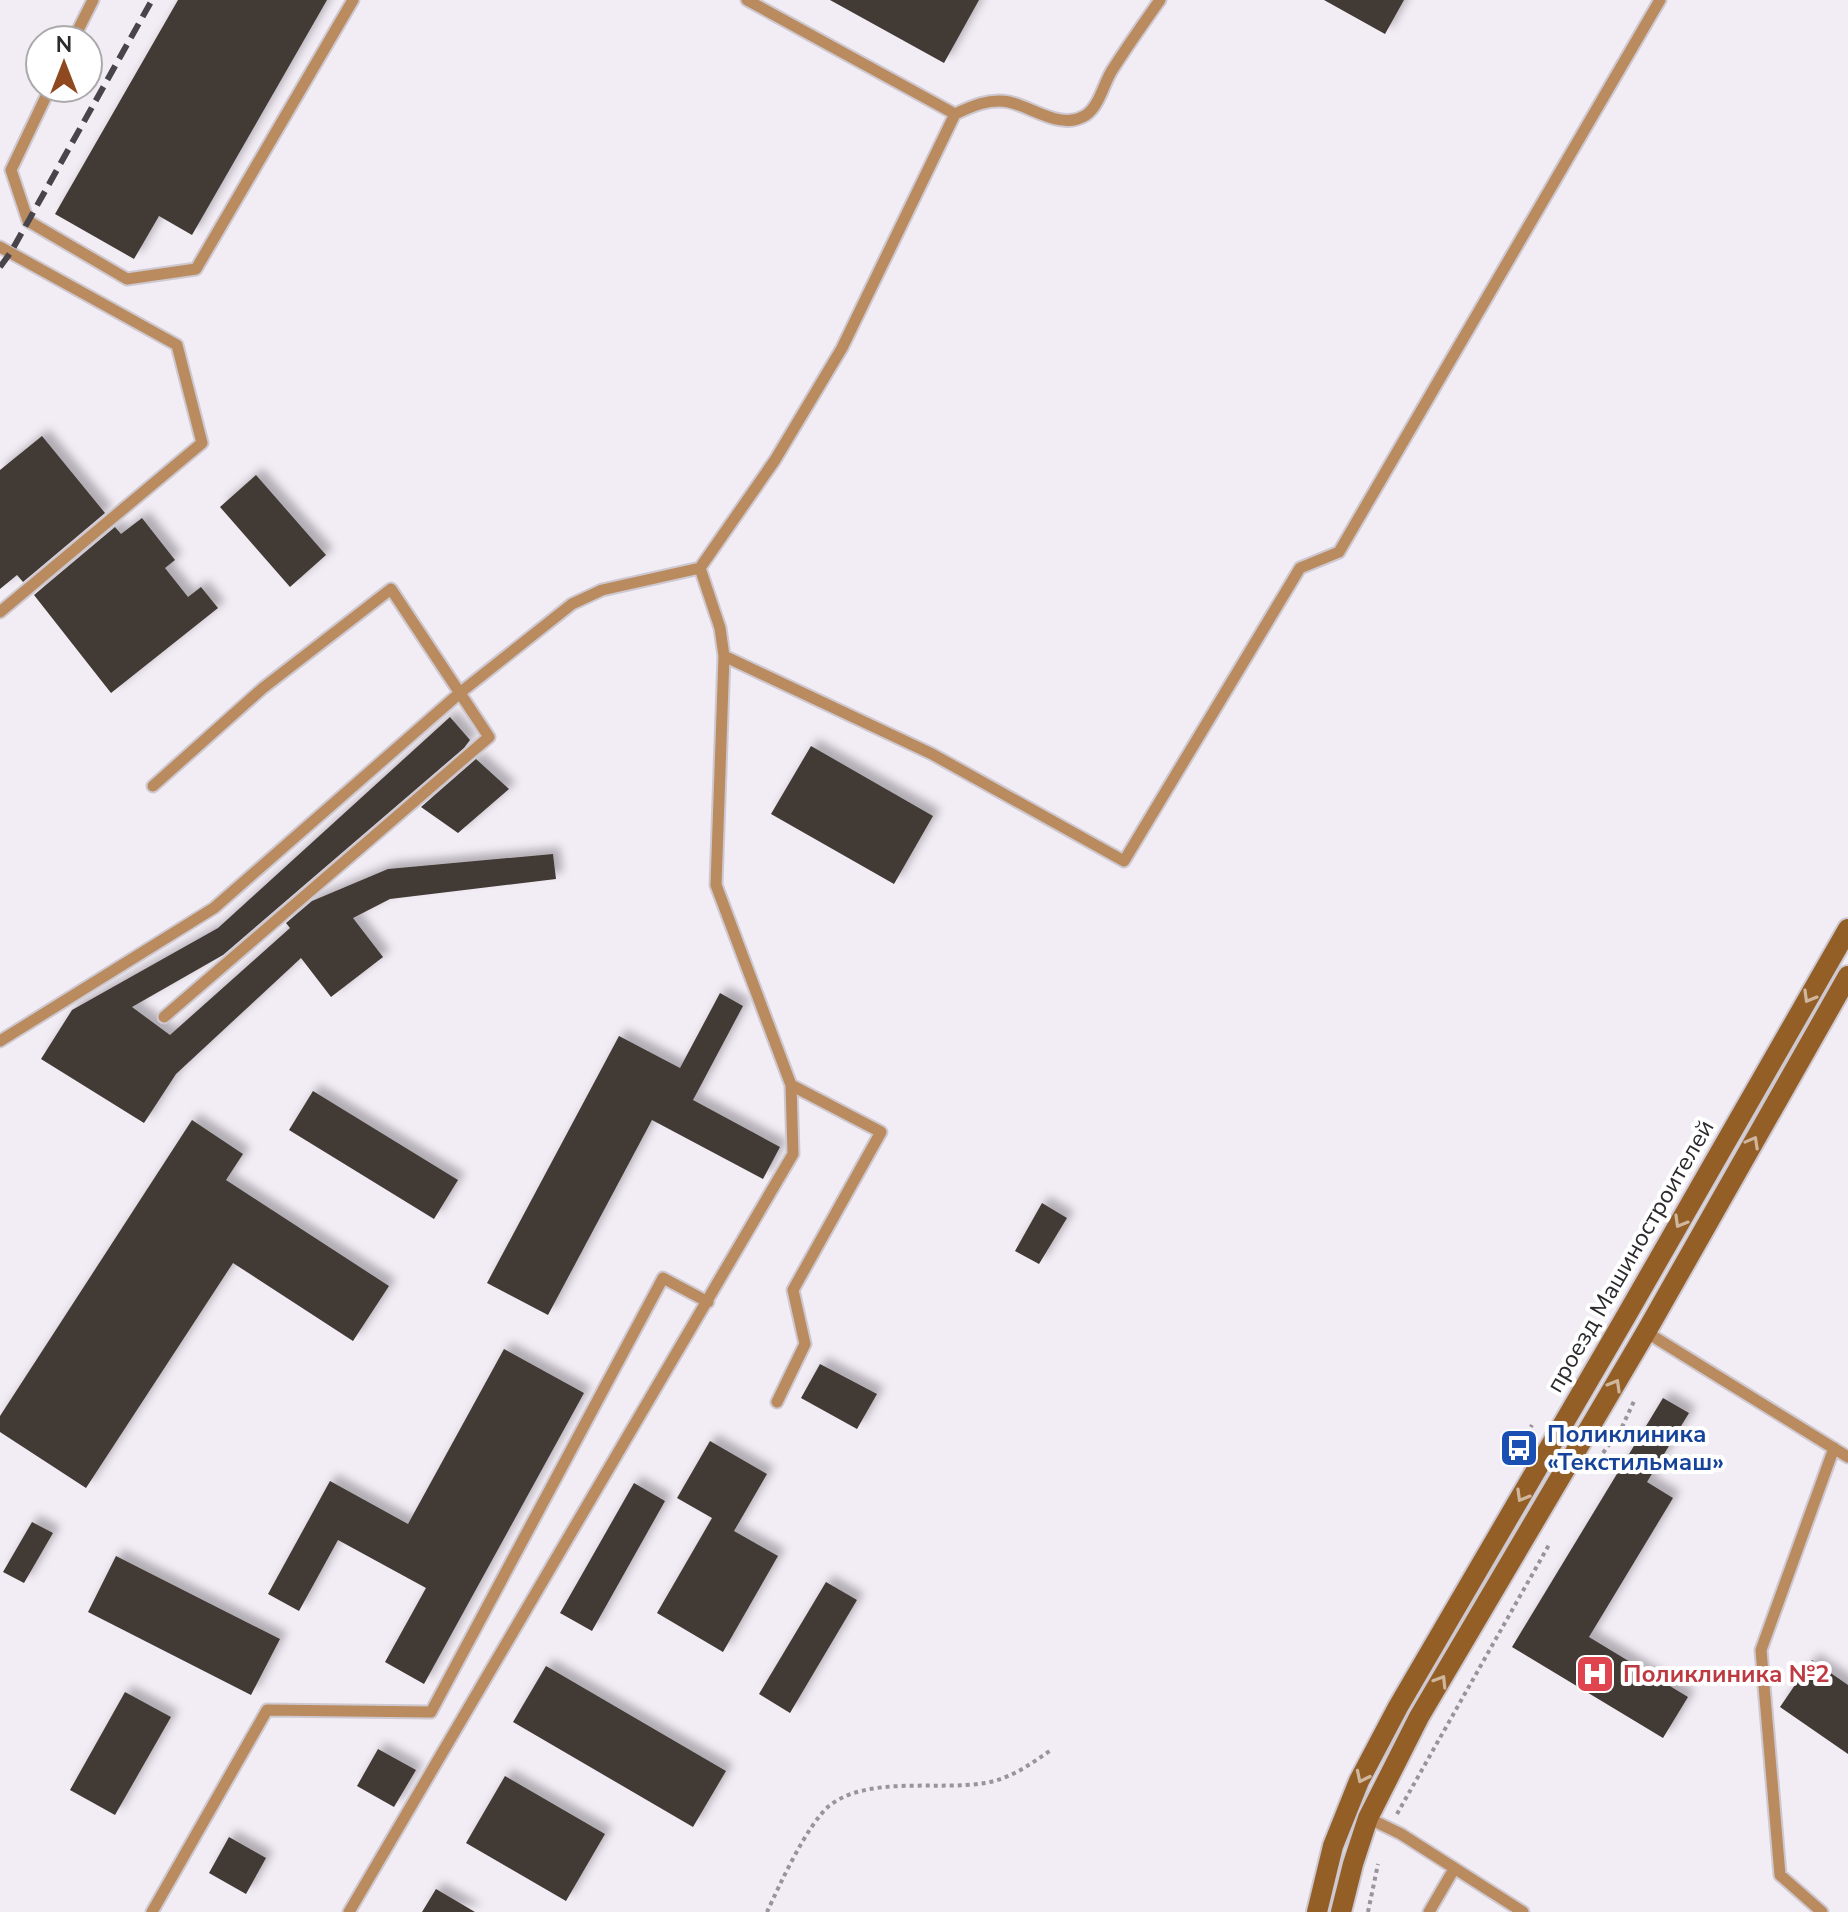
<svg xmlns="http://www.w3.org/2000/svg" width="1848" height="1912" viewBox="0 0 1848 1912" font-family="'Nunito Sans',sans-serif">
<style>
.building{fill:#423a36;filter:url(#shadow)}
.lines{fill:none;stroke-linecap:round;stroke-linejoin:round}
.lane-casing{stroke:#cec9d1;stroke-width:15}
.secondary-casing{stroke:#cec9d1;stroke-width:24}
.path{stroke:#98949a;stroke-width:4;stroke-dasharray:4 4;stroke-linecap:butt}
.lane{stroke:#bb8b60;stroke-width:11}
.secondary{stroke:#945e27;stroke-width:20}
.rail{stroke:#474549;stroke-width:6;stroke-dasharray:16 8;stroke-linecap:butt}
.oneway{stroke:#cfb79e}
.labels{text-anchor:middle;stroke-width:8;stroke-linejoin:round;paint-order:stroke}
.street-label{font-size:24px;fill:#2c2a2d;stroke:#fff}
.transit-label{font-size:24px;font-weight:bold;fill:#164399;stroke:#fff;text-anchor:start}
.health-label{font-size:24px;font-weight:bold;fill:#be3a42;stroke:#fff;text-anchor:start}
</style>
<defs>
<filter id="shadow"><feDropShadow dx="7" dy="-7" stdDeviation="4" flood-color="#0004"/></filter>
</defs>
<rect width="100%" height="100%" fill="#f2ecf5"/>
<path class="building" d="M 178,0 L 327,0 L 192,235 L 159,216 L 134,259 L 55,214 Z
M 830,0 L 979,0 L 944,63 Z
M 1324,0 L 1404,0 L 1385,34 Z
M 42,436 L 105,513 L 23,582 L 17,575 L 0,589 L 0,470 Z
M 256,475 L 326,555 L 290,587 L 220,507 Z
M 142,518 L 175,560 L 165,568 L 188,597 L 201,587 L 218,608 L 111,693 L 34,595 L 115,527 L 121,534 Z
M 450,717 L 470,740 L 464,748 L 223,955 L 132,1007 L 170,1035 L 290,928 L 286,923 L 312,901 L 388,869 L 553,854 L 556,879 L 390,899 L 353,918 L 383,957 L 331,997 L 301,958 L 176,1074 L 144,1123 L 41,1059 L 72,1010 L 218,928 Z
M 811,746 L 933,816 L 894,884 L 771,814 Z
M 476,759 L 509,789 L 458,833 L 421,807 Z
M 720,993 L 743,1006 L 693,1100 L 780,1147 L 763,1179 L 652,1120 L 548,1315 L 487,1283 L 619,1036 L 680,1068 Z
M 313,1091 L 458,1180 L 434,1219 L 289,1130 Z
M 192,1120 L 243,1154 L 226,1180 L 389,1286 L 353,1341 L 233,1263 L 86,1488 L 0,1432 L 0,1416 Z
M 1042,1203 L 1067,1218 L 1039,1264 L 1015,1251 Z
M 504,1349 L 584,1393 L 424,1684 L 385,1662 L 426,1588 L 338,1540 L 299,1611 L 268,1594 L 330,1481 L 408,1524 Z
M 820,1364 L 877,1394 L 857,1429 L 801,1398 Z
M 1663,1398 L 1689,1413 L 1647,1482 L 1673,1498 L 1589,1637 L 1688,1697 L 1663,1738 L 1512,1647 Z
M 710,1441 L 767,1474 L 734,1531 L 778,1556 L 723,1652 L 657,1613 L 712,1518 L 677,1498 Z
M 634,1483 L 665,1501 L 592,1631 L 560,1613 Z
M 32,1522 L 53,1533 L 24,1583 L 3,1572 Z
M 116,1556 L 280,1639 L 251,1695 L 88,1612 Z
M 826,1582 L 857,1600 L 790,1713 L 759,1694 Z
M 1812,1660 L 1848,1685 L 1848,1754 L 1780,1707 Z
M 546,1666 L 726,1771 L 693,1827 L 513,1722 Z
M 125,1692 L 171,1717 L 115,1815 L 70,1790 Z
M 378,1749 L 416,1770 L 394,1807 L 357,1786 Z
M 505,1776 L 605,1834 L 566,1901 L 466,1843 Z
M 229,1837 L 266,1858 L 246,1894 L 209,1873 Z
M 436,1889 L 475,1912 L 422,1912 Z"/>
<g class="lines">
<g class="lane-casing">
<path id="lane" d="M 747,0 L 955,114
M 73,40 L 93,0
M 50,88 L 11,170 L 28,221 L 127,279 L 196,269 L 353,0
M 0,247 L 177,345 L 202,443 L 0,612
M 724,656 L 932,754 L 1124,861 L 1300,568 L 1339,552 L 1660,0
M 153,786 L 263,688 L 391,589 L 489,737 L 164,1017
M 0,1041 L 214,908 L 461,692 L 572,604 L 602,590 L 700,568 L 775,460 L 842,348 L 955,114 C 972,106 990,98 1009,102 C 1033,107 1061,131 1086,115 C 1099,106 1103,86 1111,72 C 1126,48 1143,24 1160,0
M 1646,1332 L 1848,1457
M 777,1402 L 805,1344 L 793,1290 L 881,1132 L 791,1085
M 1368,1818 L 1401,1834 L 1523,1912
M 152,1912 L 267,1710 L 431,1712 L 663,1278 L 708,1302
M 349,1912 L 793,1154 L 791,1085 L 716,885 L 724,656 L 720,628 L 700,568
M 1429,1912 L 1454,1869
M 1822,1912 L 1780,1875 L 1761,1650 L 1834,1448"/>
</g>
<g class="secondary-casing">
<path id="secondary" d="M 1317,1912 L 1333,1846 L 1359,1781 L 1398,1707 L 1625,1318 L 1848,929
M 1341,1912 L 1353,1864 L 1368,1818 L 1419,1717 L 1646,1332 L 1848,976"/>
</g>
<path class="path" d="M 1519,1448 L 1532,1425
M 1603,1453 L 1622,1427 L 1635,1399
M 1397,1814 L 1550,1543
M 767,1912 C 780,1884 807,1825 829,1806 C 868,1775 938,1791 985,1783 C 1010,1779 1031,1764 1051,1750
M 1368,1912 L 1378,1864"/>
<use href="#lane" class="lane"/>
<use href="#secondary" class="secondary"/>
<path class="rail" d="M 0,267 L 11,252 L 152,0"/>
</g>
<defs><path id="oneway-chevron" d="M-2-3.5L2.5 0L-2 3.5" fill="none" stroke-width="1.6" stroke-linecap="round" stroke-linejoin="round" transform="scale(2)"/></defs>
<g class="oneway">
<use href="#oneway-chevron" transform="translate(1809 997) rotate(120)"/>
<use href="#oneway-chevron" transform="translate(1753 1142) rotate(-61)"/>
<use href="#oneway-chevron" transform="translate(1680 1222) rotate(120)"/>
<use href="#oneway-chevron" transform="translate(1615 1385) rotate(-60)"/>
<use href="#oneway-chevron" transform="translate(1522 1496) rotate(120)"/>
<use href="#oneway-chevron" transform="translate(1441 1681) rotate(-58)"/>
<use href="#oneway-chevron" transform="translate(1362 1777) rotate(116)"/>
</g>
<defs>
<g id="bus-square" transform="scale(2)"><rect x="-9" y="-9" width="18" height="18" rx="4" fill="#1a4fb4" stroke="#fff"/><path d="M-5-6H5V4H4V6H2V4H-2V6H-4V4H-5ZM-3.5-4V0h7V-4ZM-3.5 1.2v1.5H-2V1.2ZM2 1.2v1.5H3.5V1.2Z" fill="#fff"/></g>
<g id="hospital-square" transform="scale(2)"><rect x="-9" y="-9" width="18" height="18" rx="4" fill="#e0444e" stroke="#fff"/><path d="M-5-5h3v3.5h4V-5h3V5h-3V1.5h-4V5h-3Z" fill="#fff"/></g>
</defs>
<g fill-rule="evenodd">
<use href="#bus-square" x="1519" y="1448"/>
<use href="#hospital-square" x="1595" y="1674"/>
</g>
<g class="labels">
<g class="street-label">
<text transform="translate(1630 1256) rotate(-60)" y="8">проезд Машиностроителей</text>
</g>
<g class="transit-label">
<text x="1547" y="1442">Поликлиника<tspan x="1547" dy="28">«Текстильмаш»</tspan></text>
</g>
<g class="health-label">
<text x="1623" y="1682">Поликлиника №2</text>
</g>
</g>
<g transform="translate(64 64)"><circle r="38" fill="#ffffff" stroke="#abaaab" stroke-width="2"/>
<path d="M0-6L14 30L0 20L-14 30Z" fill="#8e491e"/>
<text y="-12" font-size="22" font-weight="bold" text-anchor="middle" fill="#2c2a2d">N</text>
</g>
</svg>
